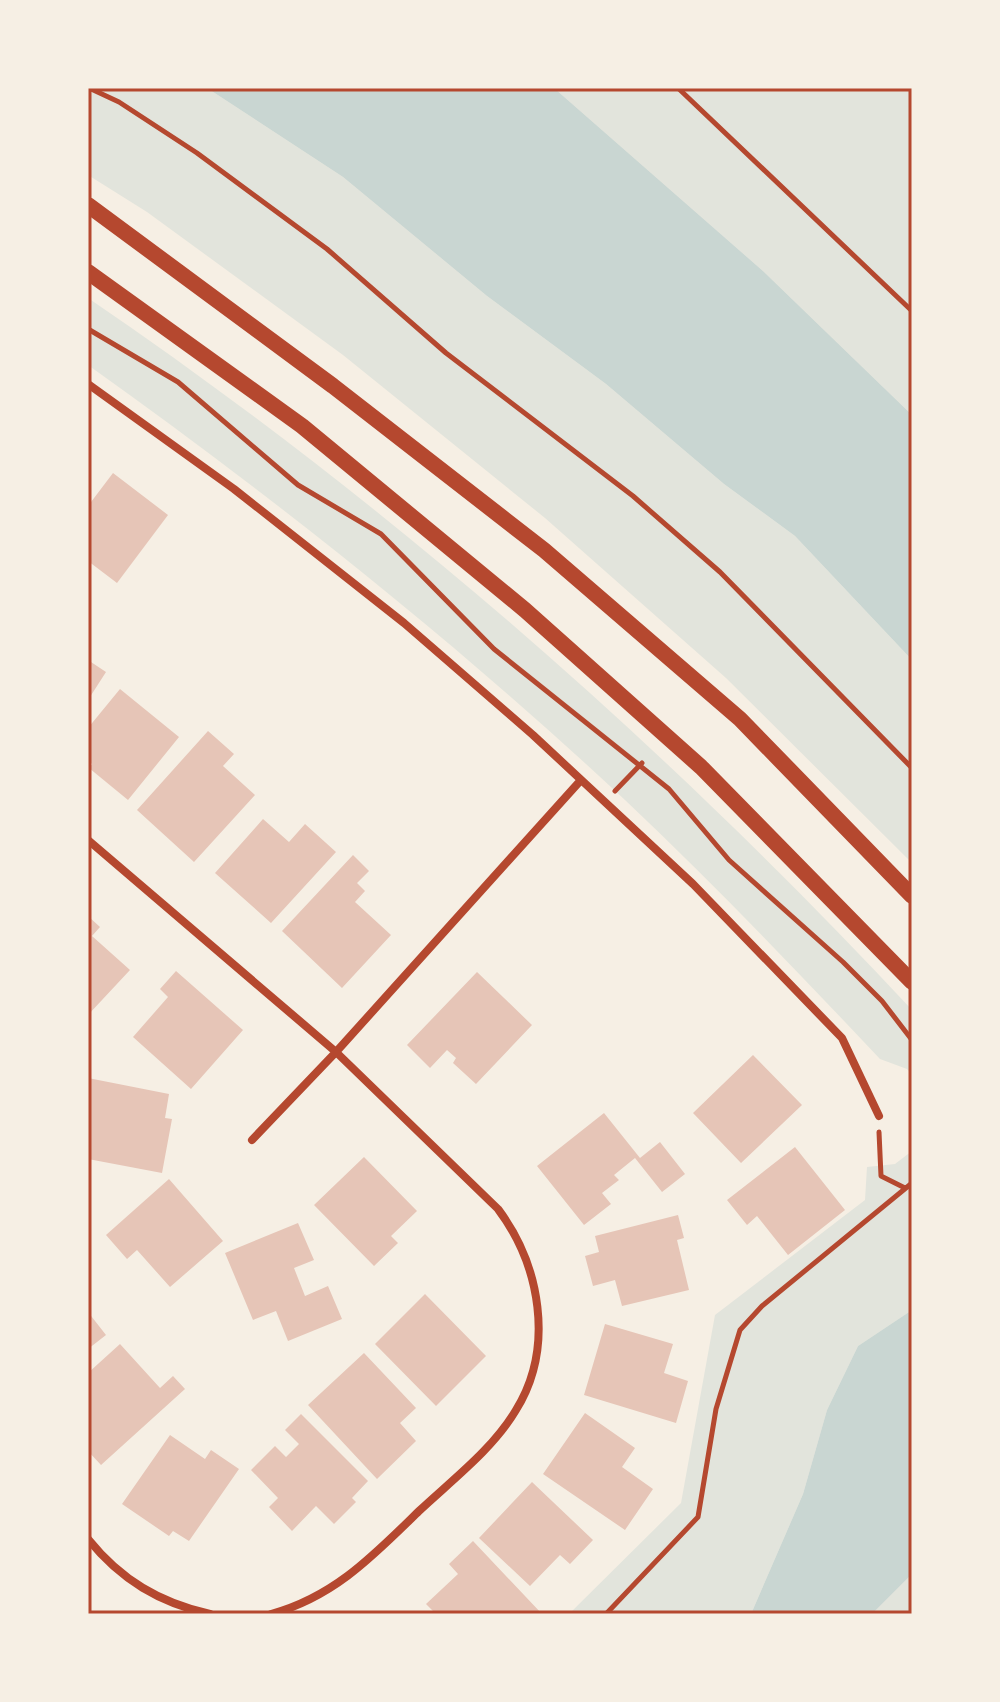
<svg xmlns="http://www.w3.org/2000/svg" width="1000" height="1702" viewBox="0 0 1000 1702" font-family="Bitter,serif">
<style>
.green{fill:#e2e4dc}
.water{fill:#c9d6d2}
.building{fill:#e6c5b7}
.lines{fill:none;stroke-linecap:round;stroke-linejoin:round}
.path{stroke:#b5482f;stroke-width:5}
.minor{stroke:#b5482f;stroke-width:8}
.secondary{stroke:#b5482f;stroke-width:16}
.neatline{fill:none;stroke:#b5482f;stroke-width:3}
</style>
<rect width="100%" height="100%" fill="#f6efe4"/>
<path class="green" d="M 88,88 L 207,88 L 343,177 L 487,296 L 606,384 L 724,484 L 795,536 L 912,660 L 912,863 L 726,678 L 545,518 L 343,355 L 147,212 L 88,175 Z
M 554,88 L 912,88 L 912,415 L 763,271 Z
M 88,298 C 389,503 664,744 912,1010 L 912,1075 L 907,1069 L 880,1059 C 797,971 713,883 625,800 C 456,642 276,499 88,365 Z
M 912,1151 L 912,1310 L 858,1346 L 827,1410 L 803,1494 L 751,1614 L 569,1614 L 681,1503 L 715,1315 L 865,1200 L 867,1167 L 895,1164 Z
M 912,1574 L 912,1614 L 872,1614 Z"/>
<path class="water" d="M 207,88 L 554,88 L 763,271 L 912,415 L 912,660 L 795,536 L 724,484 L 606,384 L 487,296 L 343,177 Z
M 912,1310 L 912,1574 L 872,1614 L 751,1614 L 803,1494 L 827,1410 L 858,1346 Z"/>
<path class="building" d="M 113,473 L 168,515 L 117,583 L 88,561 L 88,506 Z
M 88,660 L 106,672 L 88,700 Z
M 120,689 L 179,737 L 128,800 L 89,768 L 92,764 L 88,761 L 88,728 Z
M 208,731 L 234,754 L 223,766 L 255,795 L 194,862 L 137,810 Z
M 263,819 L 289,842 L 305,824 L 336,852 L 271,923 L 215,873 Z
M 353,855 L 369,871 L 357,883 L 365,891 L 355,902 L 391,935 L 342,988 L 282,931 Z
M 88,916 L 100,927 L 92,936 L 130,970 L 88,1015 Z
M 176,971 L 243,1030 L 191,1089 L 133,1037 L 168,997 L 160,989 Z
M 477,972 L 532,1025 L 476,1084 L 453,1063 L 456,1058 L 447,1050 L 430,1068 L 407,1045 Z
M 753,1055 L 802,1105 L 741,1163 L 693,1113 Z
M 88,1078 L 169,1094 L 165,1118 L 172,1119 L 162,1173 L 88,1159 Z
M 604,1113 L 640,1158 L 660,1142 L 685,1174 L 662,1192 L 635,1158 L 614,1175 L 619,1180 L 602,1193 L 611,1204 L 584,1225 L 537,1166 Z
M 795,1147 L 845,1210 L 788,1255 L 757,1216 L 747,1225 L 727,1200 Z
M 364,1157 L 417,1211 L 391,1236 L 398,1243 L 374,1266 L 314,1205 Z
M 169,1179 L 223,1241 L 170,1287 L 137,1250 L 127,1259 L 106,1235 Z
M 678,1215 L 684,1238 L 677,1240 L 689,1290 L 622,1306 L 615,1280 L 593,1286 L 585,1256 L 599,1252 L 595,1236 Z
M 298,1223 L 314,1260 L 294,1268 L 305,1296 L 328,1286 L 342,1319 L 288,1341 L 276,1311 L 253,1320 L 225,1253 Z
M 425,1294 L 486,1356 L 436,1406 L 375,1344 Z
M 88,1312 L 106,1335 L 88,1349 Z
M 605,1324 L 673,1344 L 664,1373 L 688,1381 L 676,1423 L 584,1395 Z
M 120,1344 L 160,1388 L 173,1376 L 185,1389 L 101,1465 L 88,1451 L 88,1373 Z
M 364,1353 L 416,1408 L 400,1423 L 416,1441 L 377,1479 L 308,1405 Z
M 585,1413 L 635,1448 L 622,1467 L 653,1489 L 625,1530 L 543,1474 Z
M 301,1414 L 368,1481 L 352,1498 L 356,1502 L 334,1524 L 316,1506 L 292,1531 L 269,1507 L 278,1498 L 251,1470 L 275,1446 L 286,1457 L 299,1444 L 285,1430 Z
M 170,1435 L 205,1459 L 211,1450 L 239,1469 L 189,1541 L 173,1531 L 169,1536 L 122,1504 Z
M 532,1482 L 593,1540 L 570,1564 L 560,1555 L 530,1586 L 479,1538 Z
M 473,1541 L 542,1614 L 436,1614 L 426,1604 L 458,1574 L 449,1564 Z"/>
<g class="lines">
<path class="path" d="M 89,88 L 119,102 L 197,153 L 327,249 L 446,353 L 633,496 L 720,572 L 912,768
M 678,88 L 912,311
M 88,329 L 178,382 L 298,485 L 381,534 L 494,649 L 669,789 L 729,860 L 843,962 L 882,1001 L 912,1040
M 615,791 L 642,763
M 879,1132 L 881,1176 L 905,1188
M 606,1614 L 698,1517 L 716,1409 L 740,1330 L 762,1306 L 912,1183"/>
<path class="minor" d="M 88,384 L 234,489 L 404,623 L 533,735 L 693,884 L 842,1038 L 879,1116
M 88,840 L 336,1052 L 498,1209 C 540,1265 555,1347 516,1410 C 493,1449 452,1480 419,1511 C 374,1555 334,1597 271,1614
M 252,1140 L 336,1052 L 581,780
M 88,1539 C 121,1580 160,1603 210,1614"/>
<path class="secondary" d="M 88,205 L 333,386 L 544,550 L 740,719 L 912,896
M 88,272 L 302,426 L 525,610 L 701,767 L 912,982"/>
</g>
<rect width="1000" height="1702" fill="none" stroke="#f6efe4" stroke-width="180"/>
<rect x="90" y="90" width="820" height="1522" class="neatline"/>
</svg>
